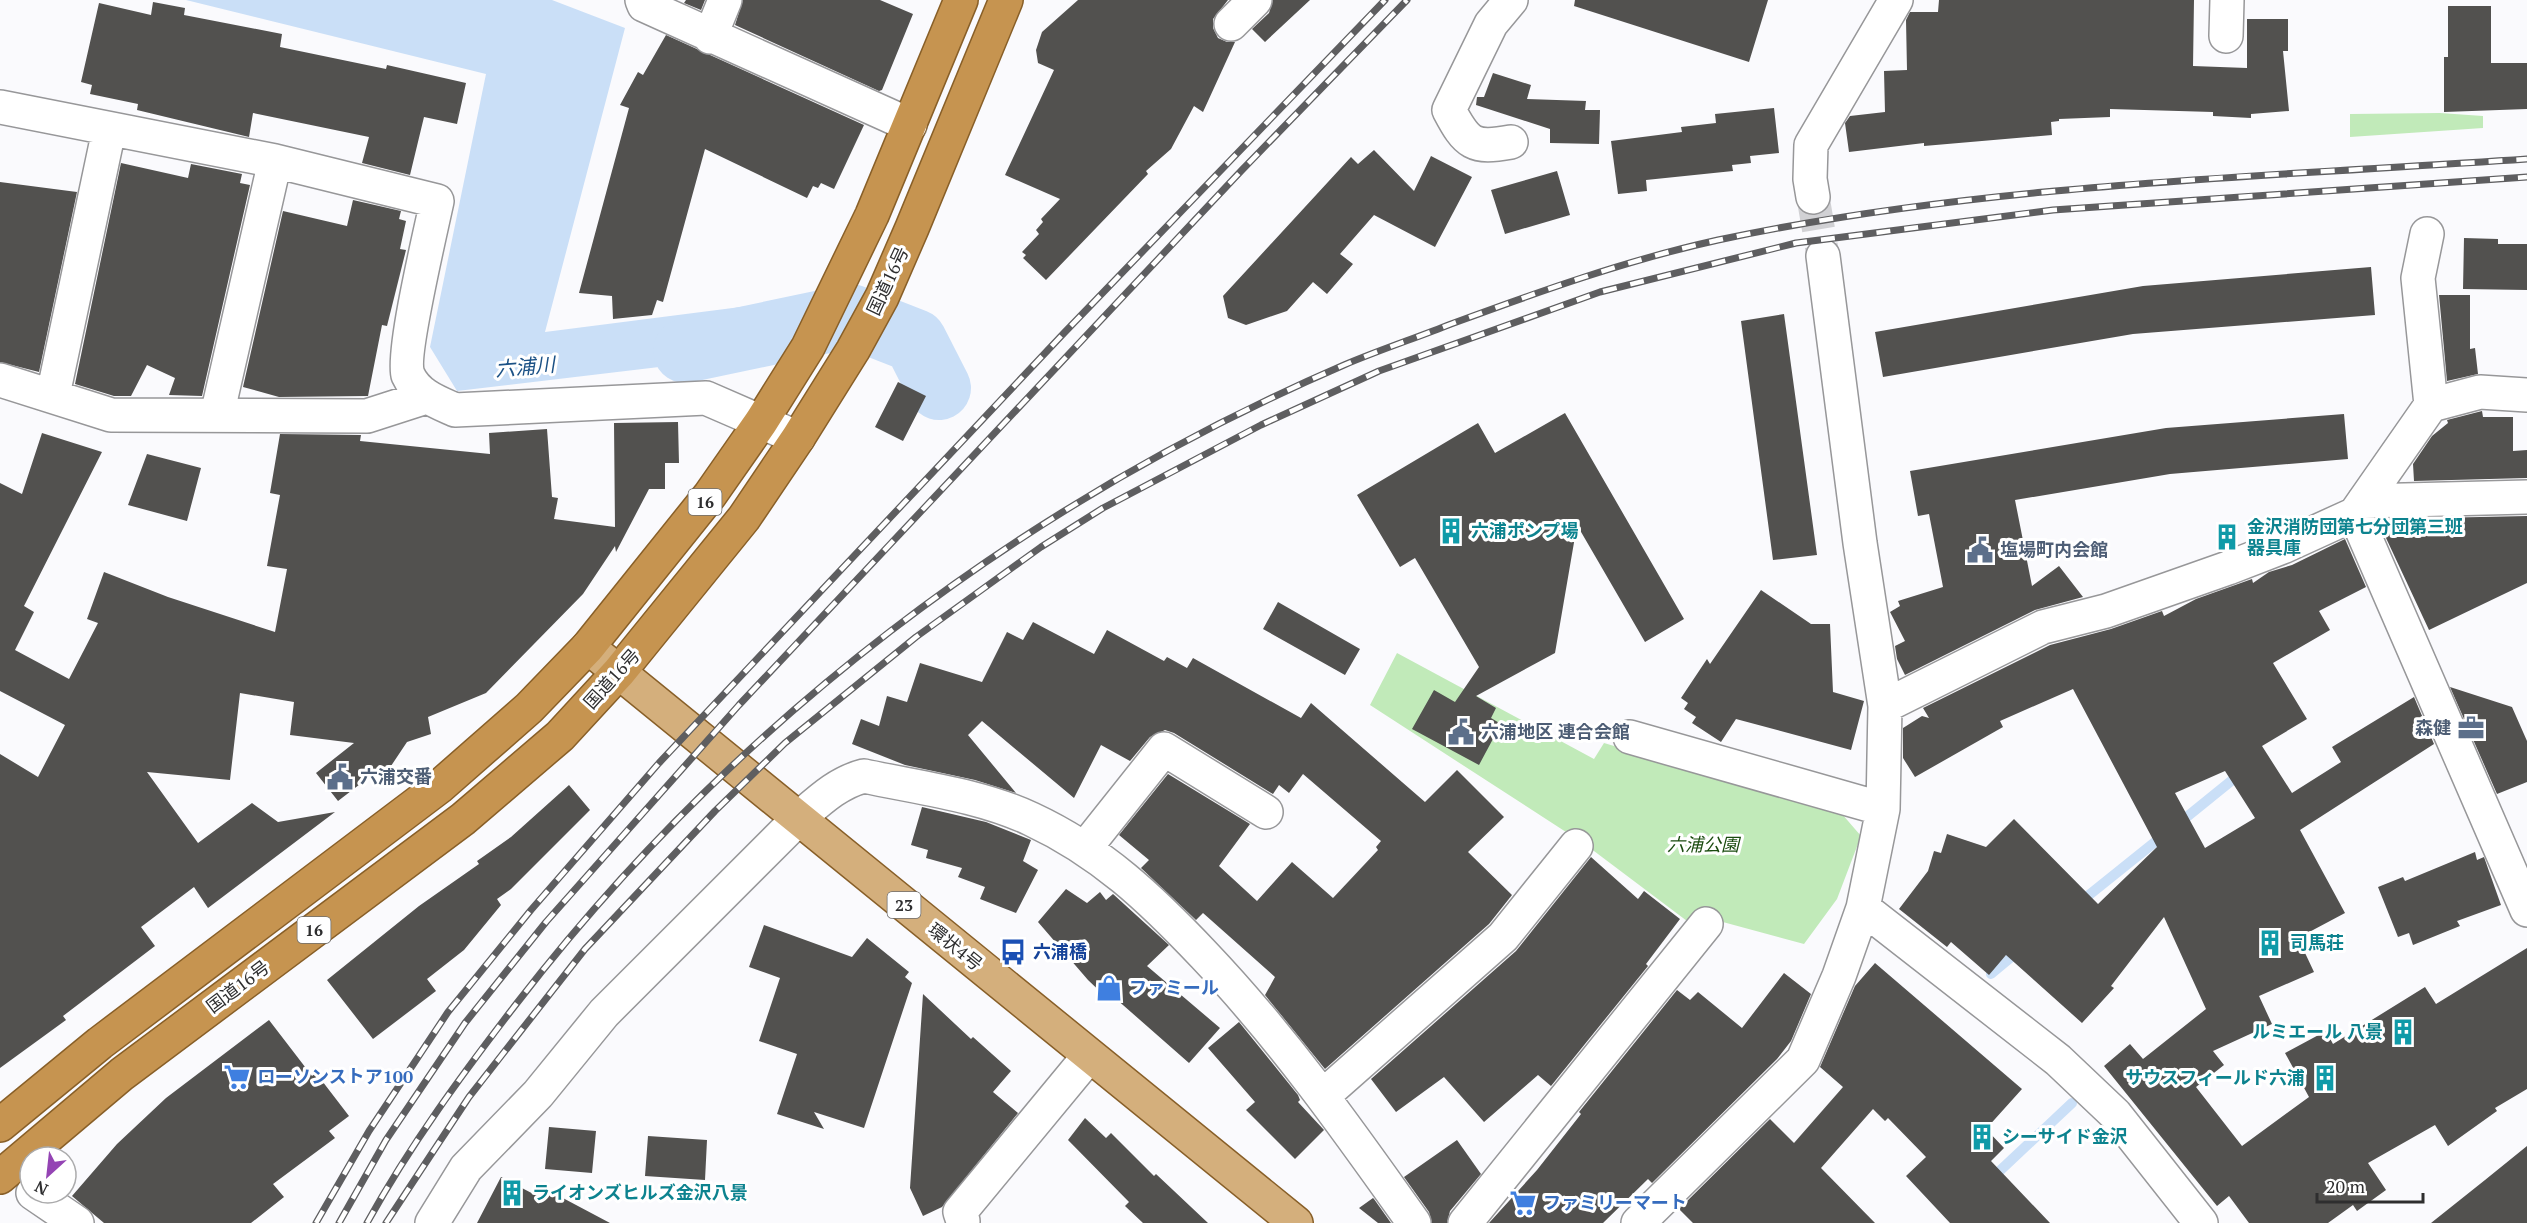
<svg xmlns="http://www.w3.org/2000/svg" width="2527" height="1223" viewBox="0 0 2527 1223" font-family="'PT Serif','Noto Sans JP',serif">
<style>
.green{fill:#c1eab9}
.water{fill:#cadff7}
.pier{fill:#fafafd}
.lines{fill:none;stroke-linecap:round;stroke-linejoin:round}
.stream{stroke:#cadff7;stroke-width:10}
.river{stroke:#cadff7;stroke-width:64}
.building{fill:#52514f;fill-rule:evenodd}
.minor-tunnel{stroke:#d1d1d4;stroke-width:33;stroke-dasharray:33 16;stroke-linecap:butt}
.minor-casing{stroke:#979799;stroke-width:36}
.primary-casing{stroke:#885f28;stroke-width:36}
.trunk-casing{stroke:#885f28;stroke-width:36}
.minor{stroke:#fff;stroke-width:33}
.primary{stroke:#d4af7c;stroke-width:33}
.trunk{stroke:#c69450;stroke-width:33}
.rail-casing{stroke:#5e5e60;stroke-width:7}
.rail{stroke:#fff;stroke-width:4.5;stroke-dasharray:14;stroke-linecap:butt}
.labels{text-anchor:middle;stroke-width:6;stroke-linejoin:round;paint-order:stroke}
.shield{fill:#fff;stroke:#6d6d6d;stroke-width:1.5}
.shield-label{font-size:16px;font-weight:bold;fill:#2e2e2f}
.street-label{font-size:18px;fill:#2e2e2f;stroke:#fff}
.culture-label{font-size:18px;font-weight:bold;fill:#0d838f;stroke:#fff;text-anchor:start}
.service-label{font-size:18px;font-weight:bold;fill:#4e5e75;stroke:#fff;text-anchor:start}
.park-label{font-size:18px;font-style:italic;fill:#1a4b0f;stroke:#fff}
.transit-label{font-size:18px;font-weight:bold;fill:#164399;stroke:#fff;text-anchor:start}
.shop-label{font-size:18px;font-weight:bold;fill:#366cbe;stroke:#fff;text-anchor:start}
.water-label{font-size:20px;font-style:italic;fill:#1c5286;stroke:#fff}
</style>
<rect width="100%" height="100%" fill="#fafafd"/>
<path class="green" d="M 2440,113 L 2483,116 L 2483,128 L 2350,137 L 2350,114 Z
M 1397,653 L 1594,759 L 1604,743 L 1842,814 L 1861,836 L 1837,899 L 1804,944 L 1697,915 L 1687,921 L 1586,845 L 1370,705 Z"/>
<path class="water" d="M 186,0 L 552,0 L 625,28 L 545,332 L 787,301 L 760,355 L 457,391 L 430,347 L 486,74 Z"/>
<path class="pier" d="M 787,308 L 762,357 L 758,357 L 783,309 Z"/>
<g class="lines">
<path class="stream" d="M 2178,824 L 2241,773
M 2079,903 L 2165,834
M 1991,974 L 2020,950
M 1990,1180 L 2072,1103"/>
<path class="river" d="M 685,351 L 851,316 L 915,341 L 939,388"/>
</g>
<path class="building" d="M 686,0 L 705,0 L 701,10 L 684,3 Z
M 743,0 L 880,0 L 913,14 L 882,90 L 879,91 L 735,25 Z
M 1078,0 L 1228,0 L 1213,19 L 1213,28 L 1218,38 L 1227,42 L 1235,42 L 1203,112 L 1194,106 L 1171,149 L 1146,171 L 1148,174 L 1046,280 L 1023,258 L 1026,255 L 1022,252 L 1039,234 L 1036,230 L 1043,222 L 1041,219 L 1060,199 L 1005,175 L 1054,70 L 1038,63 L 1036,50 L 1042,32 Z
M 1273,0 L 1310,0 L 1265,42 L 1252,29 L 1269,13 Z
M 1575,0 L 1768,0 L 1749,62 L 1574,6 Z
M 1939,0 L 2194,0 L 2193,66 L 2247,68 L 2247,19 L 2288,19 L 2288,51 L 2283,51 L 2289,111 L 2251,114 L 2251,118 L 2213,116 L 2213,112 L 2110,109 L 2110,117 L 2059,119 L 2059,121 L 2051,122 L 2052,135 L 1924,146 L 1924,143 L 1849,152 L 1845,123 L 1850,116 L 1885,112 L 1884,71 L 1907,70 L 1906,20 L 1910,12 L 1938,12 Z
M 153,2 L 185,8 L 184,15 L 282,34 L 280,47 L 386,69 L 387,65 L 466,83 L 457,124 L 424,117 L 410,175 L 362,163 L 369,137 L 253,113 L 249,137 L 137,110 L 138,104 L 90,94 L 92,85 L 81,82 L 99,3 L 151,15 Z
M 2448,6 L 2491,6 L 2491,63 L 2527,63 L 2527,109 L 2444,112 L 2444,57 L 2448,57 Z
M 666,35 L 864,125 L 834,189 L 821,183 L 818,188 L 813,186 L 807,198 L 705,149 L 663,302 L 657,300 L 652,315 L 613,319 L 612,296 L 579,293 L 629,108 L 620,105 L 638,72 L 643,75 Z
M 1493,73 L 1531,85 L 1527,99 L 1586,101 L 1585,110 L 1600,110 L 1599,144 L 1550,143 L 1550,129 L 1476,105 L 1477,97 L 1484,97 Z
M 1774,108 L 1779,153 L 1750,156 L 1751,163 L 1732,165 L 1733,171 L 1646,180 L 1647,191 L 1618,194 L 1611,141 L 1682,132 L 1681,127 L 1716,123 L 1715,114 Z
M 1374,150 L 1414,191 L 1431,156 L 1472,177 L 1435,247 L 1374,215 L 1340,254 L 1353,264 L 1327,294 L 1313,282 L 1287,311 L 1246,325 L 1228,318 L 1223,296 L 1351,157 L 1358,164 Z
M 121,163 L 188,178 L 191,164 L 242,174 L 240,183 L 250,185 L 202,396 L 169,395 L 175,378 L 147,365 L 131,396 L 114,396 L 75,384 Z
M 1557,171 L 1570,215 L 1505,234 L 1491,190 Z
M 0,182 L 77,192 L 39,372 L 0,362 Z
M 353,200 L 401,211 L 399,219 L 406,221 L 400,249 L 406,250 L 387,326 L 382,325 L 368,396 L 279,397 L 243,387 L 283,211 L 347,226 Z
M 2464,238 L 2498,239 L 2498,244 L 2527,244 L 2527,290 L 2463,289 Z
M 2371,267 L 2375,315 L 2133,334 L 1883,377 L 1875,332 L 2143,286 Z
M 2439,295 L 2470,295 L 2470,349 L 2475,348 L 2478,374 L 2447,381 Z
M 1784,314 L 1817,555 L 1773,560 L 1741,321 Z
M 898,382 L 926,396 L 903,441 L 875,427 Z
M 2482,411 L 2483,417 L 2513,417 L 2513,451 L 2527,450 L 2527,478 L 2414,481 L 2413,464 L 2432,436 L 2448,423 L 2447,420 Z
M 1565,413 L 1684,619 L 1645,642 L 1577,525 L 1555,653 L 1476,696 L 1496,708 L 1491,718 L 1501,724 L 1479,765 L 1412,729 L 1434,690 L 1455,702 L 1479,667 L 1415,558 L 1400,567 L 1357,495 L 1478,423 L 1495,453 Z
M 2344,414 L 2348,459 L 2170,474 L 2015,500 L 2032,586 L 2059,566 L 2083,597 L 2035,610 L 1905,675 L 1897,659 L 1895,646 L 1905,641 L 1890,612 L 1900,606 L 1898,601 L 1943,587 L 1929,514 L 1918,516 L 1910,471 L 2166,428 Z
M 678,422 L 679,463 L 665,463 L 665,489 L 649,489 L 616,552 L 615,546 L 583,594 L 486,693 L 428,717 L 431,734 L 407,742 L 387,772 L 381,768 L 338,801 L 316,773 L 354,743 L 290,735 L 294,702 L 240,693 L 230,780 L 147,772 L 198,843 L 252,803 L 278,822 L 335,812 L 208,908 L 194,887 L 141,927 L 155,946 L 63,1016 L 66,1020 L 0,1068 L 0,754 L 38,777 L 65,725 L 0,691 L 0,483 L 22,494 L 42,433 L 102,452 L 24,606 L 34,612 L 15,650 L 69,679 L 98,623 L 87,619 L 104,572 L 168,597 L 275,632 L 287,569 L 267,566 L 280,495 L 270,493 L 280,434 L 361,435 L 360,441 L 490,454 L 489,433 L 547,429 L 552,497 L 558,498 L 554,519 L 615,527 L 614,423 Z
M 147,454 L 201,468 L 187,521 L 128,505 Z
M 2527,516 L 2527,583 L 2429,630 L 2379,523 L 2387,519 Z
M 2345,539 L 2366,587 L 2319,611 L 2330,630 L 2273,663 L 2307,719 L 2262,746 L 2292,793 L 2341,762 L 2332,747 L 2414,697 L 2434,744 L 2300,830 L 2345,913 L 2298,938 L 2314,972 L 2259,996 L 2272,1024 L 2213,1051 L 2224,1065 L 2196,1087 L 2242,1146 L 2309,1097 L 2285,1053 L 2326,1031 L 2333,1044 L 2425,987 L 2436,1004 L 2527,948 L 2527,1089 L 2495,1108 L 2497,1111 L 2448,1146 L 2435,1125 L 2368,1163 L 2386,1190 L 2357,1211 L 2353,1205 L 2328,1223 L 2249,1223 L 2229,1196 L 2217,1206 L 2104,1066 L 2130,1044 L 2143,1059 L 2206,1009 L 2164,917 L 2111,986 L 2114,988 L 2082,1023 L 2006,955 L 1989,975 L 1951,942 L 1947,947 L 1899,909 L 1928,871 L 1934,851 L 1941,853 L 1947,834 L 1986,847 L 2014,819 L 2098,904 L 2157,847 L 2073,689 L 2000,721 L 2003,727 L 1915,777 L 1903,758 L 1903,728 L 1922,716 L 1929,718 L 1923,708 L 2050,645 L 2111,629 L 2162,611 L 2164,616 L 2196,599 L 2252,579 L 2253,583 L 2269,572 L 2292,565 ZM 2225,771 L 2255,818 L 2205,848 L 2175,793 Z
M 1761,590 L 1811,624 L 1830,624 L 1833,692 L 1864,701 L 1851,750 L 1736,719 L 1721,742 L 1692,723 L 1696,717 L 1684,709 L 1688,703 L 1681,698 L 1707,659 L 1710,664 Z
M 1278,602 L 1360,649 L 1345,675 L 1263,629 Z
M 1033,622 L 1094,654 L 1107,630 L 1164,661 L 1167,657 L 1187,668 L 1193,658 L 1301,718 L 1311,703 L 1425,802 L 1457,770 L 1504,817 L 1468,852 L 1512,895 L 1489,924 L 1325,1069 L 1265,995 L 1275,977 L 1203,913 L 1196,920 L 1141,868 L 1149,860 L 1119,835 L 1168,774 L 1250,824 L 1219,866 L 1257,901 L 1292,862 L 1333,898 L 1378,850 L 1376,847 L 1381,841 L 1303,774 L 1289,793 L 1279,785 L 1273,794 L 1174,733 L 1165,730 L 1150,737 L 1130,761 L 1101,745 L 1074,798 L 982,721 L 968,735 L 1016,793 L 975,780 L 905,765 L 852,744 L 861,719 L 879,726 L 887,696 L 907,702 L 920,663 L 982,682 L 1007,632 L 1023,640 Z
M 2450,687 L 2512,707 L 2527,741 L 2527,782 L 2497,794 Z
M 569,785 L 590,810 L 511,889 L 497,899 L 501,905 L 464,950 L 427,979 L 436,991 L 373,1039 L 327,980 L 419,906 L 479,864 L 477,861 L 511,837 Z
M 922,807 L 986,822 L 1031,840 L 1023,861 L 1038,870 L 1016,913 L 980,899 L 985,887 L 958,877 L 962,868 L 926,858 L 928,850 L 911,845 Z
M 2475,852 L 2477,860 L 2484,857 L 2501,905 L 2457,921 L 2460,926 L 2413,945 L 2409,933 L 2398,937 L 2378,887 L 2403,877 L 2405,881 Z
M 1591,857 L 1638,899 L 1644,891 L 1680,919 L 1646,964 L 1648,966 L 1551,1086 L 1538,1075 L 1484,1122 L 1444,1077 L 1396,1112 L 1371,1079 L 1516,951 Z
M 1066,889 L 1087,903 L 1100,892 L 1106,900 L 1113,894 L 1169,945 L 1147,966 L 1220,1028 L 1189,1063 L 1115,998 L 1111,1002 L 1088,980 L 1038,922 Z
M 764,925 L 852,957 L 867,938 L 909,972 L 905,977 L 912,983 L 864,1128 L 814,1112 L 824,1129 L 777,1114 L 797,1054 L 759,1041 L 780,978 L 749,967 Z
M 1875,963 L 2022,1089 L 1986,1129 L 2004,1148 L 1991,1161 L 2050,1223 L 1950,1223 L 1906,1176 L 1926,1157 L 1888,1118 L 1885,1121 L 1873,1109 L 1821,1168 L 1875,1223 L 1693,1223 L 1679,1209 L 1770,1119 L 1794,1143 L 1843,1087 L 1820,1067 L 1855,986 Z
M 1784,973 L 1811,994 L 1791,1041 L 1777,1059 L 1652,1183 L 1648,1179 L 1603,1223 L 1489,1223 L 1537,1170 L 1581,1114 L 1579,1112 L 1677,990 L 1690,1000 L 1698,992 L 1742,1028 Z
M 923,994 L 971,1039 L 973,1037 L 1011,1071 L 993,1092 L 1018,1113 L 942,1207 L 923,1216 L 910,1188 Z
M 269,1020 L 312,1076 L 316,1073 L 349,1116 L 329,1131 L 335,1138 L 273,1184 L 284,1197 L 251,1223 L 104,1223 L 72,1196 L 117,1144 L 166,1098 Z
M 1239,1022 L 1298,1095 L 1300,1100 L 1298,1102 L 1324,1130 L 1295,1159 L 1246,1110 L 1255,1102 L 1208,1048 Z
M 1085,1118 L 1106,1138 L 1111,1133 L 1154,1176 L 1156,1174 L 1208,1223 L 1143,1223 L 1125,1206 L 1129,1202 L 1068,1140 Z
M 549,1127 L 596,1131 L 592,1173 L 545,1169 Z
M 648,1136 L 707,1140 L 705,1180 L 645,1176 Z
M 1457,1140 L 1481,1174 L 1450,1211 L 1447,1223 L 1432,1223 L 1429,1212 L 1404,1177 Z
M 2527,1146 L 2527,1223 L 2431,1223 L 2485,1180 Z
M 501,1177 L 543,1199 L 544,1188 L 610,1223 L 477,1223 Z
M 1373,1198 L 1374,1199 L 1391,1223 L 1378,1223 L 1359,1208 Z"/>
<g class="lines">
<path class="minor-tunnel" d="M 1813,197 L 1823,256"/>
<g class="minor-casing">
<path id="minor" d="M 642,0 L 644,5 L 910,125
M 1511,0 L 1491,24 L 1449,110 C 1467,144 1473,149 1511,142
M 1231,24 L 1255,0
M 2226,36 L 2227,0
M 710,37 L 725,0
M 0,107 L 275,161 L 437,201 C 431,229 401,356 408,375 C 417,395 437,402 455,410 L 706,398 L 798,438
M 1813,197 L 1810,179 L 1811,145 L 1896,0
M 2427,234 L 2418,278 L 2431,405
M 0,380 L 111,415 L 367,416 L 426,397
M 53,395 L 109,130
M 217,415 L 275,161
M 2364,501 L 2527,497
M 2355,514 L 2527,910
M 1885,706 L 2043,627 L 2106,611 L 2228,568 L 2285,546 L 2355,514 L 2431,405 L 2480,392 L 2527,395
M 1630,737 L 1883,809
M 1086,847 L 1164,749 L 1266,812
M 1863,908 L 2058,1060 L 2115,1114 L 2201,1223
M 1324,1095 L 1503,937 L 1576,846
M 33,1193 L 77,1223
M 963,1221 L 960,1212 L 1089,1056
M 432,1223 L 466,1168 L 538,1094 L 604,1013 L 798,819 C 819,801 837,783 864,776 C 920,788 980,795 1031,819 C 1102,852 1151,899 1204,955 C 1283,1038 1348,1130 1414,1223
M 1465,1223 L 1706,924
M 1638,1223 L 1803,1060 L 1839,976 L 1863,908 L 1883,809 L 1885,706 L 1860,543 L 1823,256"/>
</g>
<g class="primary-casing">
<path id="primary" d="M 588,647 L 1296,1223"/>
</g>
<g class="trunk-casing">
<path id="trunk" d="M 0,1125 L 100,1043 L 439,787 L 529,708 L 588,647 L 710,495 L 761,422 L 808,347 L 872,215 L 961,0
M 0,1177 L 122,1074 L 463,819 L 560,736 L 619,672 L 744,518 L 798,438 L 853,350 L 882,297 L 912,228 L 1006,0"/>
</g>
<use href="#minor" class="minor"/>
<use href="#primary" class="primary"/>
<use href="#trunk" class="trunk"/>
<g class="rail-casing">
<path id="rail" d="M 316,1223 L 369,1131 L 448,1012 L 531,910 L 659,763 L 1064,333 L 1385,0
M 339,1223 L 386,1140 L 465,1023 L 546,922 L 739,705 L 1241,171 L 1407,0
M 367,1223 C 410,1145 463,1073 517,1003 C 733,723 1020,505 1344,365 C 1379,350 1416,338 1451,324 C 1538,292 1627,260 1718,240 C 1981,184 2259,177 2527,159
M 386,1223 L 469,1097 L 585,949 L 715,811 L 785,743 L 916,637 L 1041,547 L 1103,508 L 1261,425 L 1379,371 L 1600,292 L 1796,243 L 2053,210 L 2527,177"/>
</g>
<use href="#rail" class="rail"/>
</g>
<defs>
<g id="building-bare" transform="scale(2.07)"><path d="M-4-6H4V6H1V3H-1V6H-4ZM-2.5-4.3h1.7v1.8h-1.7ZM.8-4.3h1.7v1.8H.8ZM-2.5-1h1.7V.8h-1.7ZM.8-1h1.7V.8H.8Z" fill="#0f9aa8" stroke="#fff" stroke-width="2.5" paint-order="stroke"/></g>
<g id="civic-bare" transform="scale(2.07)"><path d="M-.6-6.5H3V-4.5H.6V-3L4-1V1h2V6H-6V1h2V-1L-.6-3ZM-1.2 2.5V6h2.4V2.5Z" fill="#5c6f8a" stroke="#fff" stroke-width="2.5" paint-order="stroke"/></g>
<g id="office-bare" transform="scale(2.07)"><path d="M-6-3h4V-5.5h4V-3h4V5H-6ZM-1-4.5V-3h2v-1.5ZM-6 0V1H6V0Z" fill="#5c6f8a" stroke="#fff" stroke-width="2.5" paint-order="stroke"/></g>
<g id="bus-bare" transform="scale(2.07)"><path d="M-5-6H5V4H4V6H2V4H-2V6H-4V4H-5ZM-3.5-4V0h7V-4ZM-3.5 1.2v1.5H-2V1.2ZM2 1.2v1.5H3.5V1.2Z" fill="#1a4fb4" stroke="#fff" stroke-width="2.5" paint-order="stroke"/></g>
<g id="shop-bare" transform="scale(2.07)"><path d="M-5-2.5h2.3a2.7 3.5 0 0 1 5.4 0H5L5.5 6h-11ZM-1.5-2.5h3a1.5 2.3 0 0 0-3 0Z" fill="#3f7fe0" stroke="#fff" stroke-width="2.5" paint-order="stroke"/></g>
<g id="supermarket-bare" transform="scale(2.07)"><path d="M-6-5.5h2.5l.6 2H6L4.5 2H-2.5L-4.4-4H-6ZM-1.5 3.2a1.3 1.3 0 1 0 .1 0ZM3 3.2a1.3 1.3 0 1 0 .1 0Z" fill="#3f7fe0" stroke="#fff" stroke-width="2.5" paint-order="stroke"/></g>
</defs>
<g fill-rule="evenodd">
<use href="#building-bare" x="1451" y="531"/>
<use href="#building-bare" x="2227" y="537"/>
<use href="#civic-bare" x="1980" y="550"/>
<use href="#office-bare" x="2471" y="728"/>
<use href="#civic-bare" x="1461" y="732"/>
<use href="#civic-bare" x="340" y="777"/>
<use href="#building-bare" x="2270" y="943"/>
<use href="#bus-bare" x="1013" y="952"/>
<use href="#shop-bare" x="1109" y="988"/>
<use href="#building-bare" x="2403" y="1032"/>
<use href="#supermarket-bare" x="237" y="1077"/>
<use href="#building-bare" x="2325" y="1078"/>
<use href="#building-bare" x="1982" y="1137"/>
<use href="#building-bare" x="512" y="1193"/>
<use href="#supermarket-bare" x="1523" y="1203"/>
</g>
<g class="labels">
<g class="shield">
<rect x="688.5" y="489" width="33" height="26" rx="4.5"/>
<rect x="887.5" y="892" width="33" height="26" rx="4.5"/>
<rect x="297.5" y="917" width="33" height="26" rx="4.5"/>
</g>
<g class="shield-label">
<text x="705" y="508">16</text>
<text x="904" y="911">23</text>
<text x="314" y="936">16</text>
</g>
<g class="street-label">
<text transform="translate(888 281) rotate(-65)" y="6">国道16号</text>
<text transform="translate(612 679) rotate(-48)" y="6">国道16号</text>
<text transform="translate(955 947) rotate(39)" y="6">環状4号</text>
<text transform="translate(238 987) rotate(-37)" y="6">国道16号</text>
</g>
<g class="culture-label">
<text x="2247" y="533">金沢消防団第七分団第三班<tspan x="2247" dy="21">器具庫</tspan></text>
<text x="1471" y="537">六浦ポンプ場</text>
<text x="2290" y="949">司馬荘</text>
<text x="2383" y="1038" text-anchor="end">ルミエール 八景</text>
<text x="2305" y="1084" text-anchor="end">サウスフィールド六浦</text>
<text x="2002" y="1143">シーサイド金沢</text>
<text x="532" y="1199">ライオンズヒルズ金沢八景</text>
</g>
<g class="service-label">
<text x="2000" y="556">塩場町内会館</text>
<text x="2451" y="734" text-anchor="end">森健</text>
<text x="1481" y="738">六浦地区 連合会館</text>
<text x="360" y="783">六浦交番</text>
</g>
<g class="park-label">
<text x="1703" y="851">六浦公園</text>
</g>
<g class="transit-label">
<text x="1033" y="958">六浦橋</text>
</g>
<g class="shop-label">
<text x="1129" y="994">ファミール</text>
<text x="257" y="1083">ローソンストア100</text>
<text x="1543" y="1209">ファミリーマート</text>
</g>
<g class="water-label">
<text transform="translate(525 367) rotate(-5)" y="7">六浦川</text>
</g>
</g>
<g transform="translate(48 1175) rotate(207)"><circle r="28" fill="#ffffff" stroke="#ababac" stroke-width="1.5"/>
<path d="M0-4.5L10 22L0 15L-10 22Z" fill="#9444b4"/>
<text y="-9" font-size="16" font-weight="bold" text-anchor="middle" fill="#2e2e2f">N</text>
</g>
<path d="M2317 1193v9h106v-9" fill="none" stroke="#2e2e2f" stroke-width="3"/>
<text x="2326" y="1193" font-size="18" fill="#2e2e2f" stroke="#ffffff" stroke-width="4.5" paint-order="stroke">20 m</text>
</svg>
